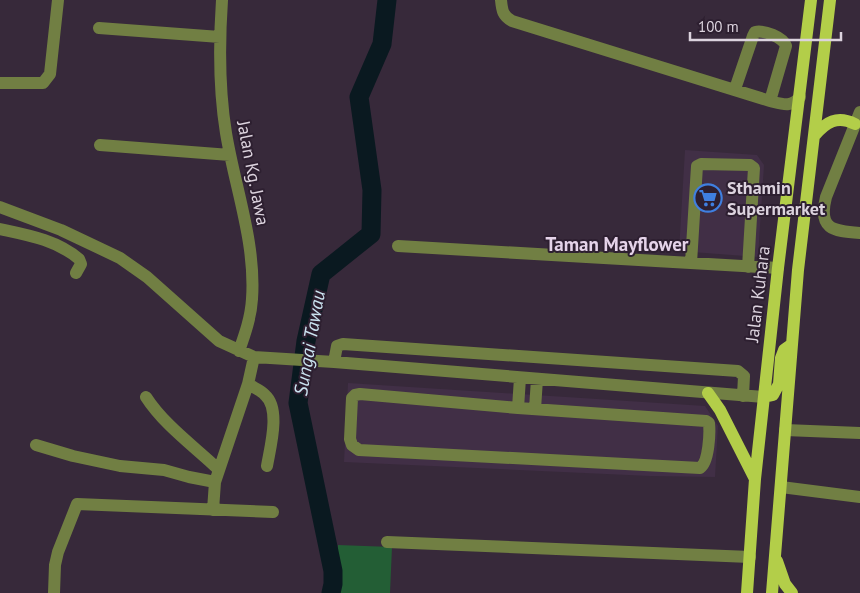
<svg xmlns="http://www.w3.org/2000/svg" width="860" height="593" viewBox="0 0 860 593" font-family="'PT Sans',sans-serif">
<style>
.built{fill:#412f46}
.green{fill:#235e35}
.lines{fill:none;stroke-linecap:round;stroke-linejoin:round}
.river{stroke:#0a1920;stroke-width:19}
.minor{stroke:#717f43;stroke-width:12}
.major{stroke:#b3ce49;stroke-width:12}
.labels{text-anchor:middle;stroke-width:4;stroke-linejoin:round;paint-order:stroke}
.street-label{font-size:18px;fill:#dcd3de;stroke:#2d1f30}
.poi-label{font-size:18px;font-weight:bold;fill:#dcd3de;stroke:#2d1f30;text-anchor:start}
.neighbourhood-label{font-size:19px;font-weight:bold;fill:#e5d3e9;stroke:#2d1f30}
.water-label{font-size:19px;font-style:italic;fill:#cbe4f1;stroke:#2d1f30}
</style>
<rect width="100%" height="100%" fill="#37293a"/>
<path class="built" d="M 685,150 L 757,155 L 764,165 L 758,257 L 679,251 Z
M 348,383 L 705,406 L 718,426 L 715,477 L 650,476 L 344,462 Z"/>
<path class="green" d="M 338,545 L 392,547 L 390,593 L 336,593 Z"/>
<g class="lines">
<path class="river" d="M 331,593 L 333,584 L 333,571 L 298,403 L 306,341 L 321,274 L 371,234 L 372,190 L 359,97 L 382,44 L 387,0"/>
<path class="minor" d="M 222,0 C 219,44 219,90 226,133 C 235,188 256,243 252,299 C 251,317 245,334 239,351
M 501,0 C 502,11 503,16 512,21 L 770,101 C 782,104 791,108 800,97
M 99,28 L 220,37
M 0,83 L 43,83 L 50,74 L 58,0
M 735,89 L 753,36 L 755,32 C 764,30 783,37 786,46 L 770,101
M 860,112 L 826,197 C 818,229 832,231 860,233
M 100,145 L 230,155
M 0,207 L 61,230 L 120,258 L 147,277 L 219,341 L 254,357 L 334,362 L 764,397
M 0,229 C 28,235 57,240 79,259 L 81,264 L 76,273
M 398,246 L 778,268
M 691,263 L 697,166 L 701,164 L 750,165 L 754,168 L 748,267
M 334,362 L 337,346 L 343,344 L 738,371 L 744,376 L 743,396
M 248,384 C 254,388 261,390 265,395 C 281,409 270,448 267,466
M 360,394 L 518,408 L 706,421 L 709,423 C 710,433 709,462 700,468 L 359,450 L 352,445 L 350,439 L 352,398 L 355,395 Z
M 146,397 C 164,425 195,447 219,470
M 518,408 L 520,378
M 535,409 L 537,379
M 785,430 L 860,433
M 36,445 L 73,456 L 120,466 L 164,470 L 189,477 L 215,482
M 781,487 L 860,497
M 213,510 L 215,482 L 248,384 L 254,357
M 387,542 L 750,557
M 54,593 L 55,565 L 58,552 L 77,504 L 273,512"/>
<path class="major" d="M 814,136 C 826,122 837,115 855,124
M 708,393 L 720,410 L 755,479
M 764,397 L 773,395 L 779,384 L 781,358 L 784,350 L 791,345
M 777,561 L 785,584 L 792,593
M 747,593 L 755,479 L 778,268 L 811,0
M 772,593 L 798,270 L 830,0"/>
</g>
<defs>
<g id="supermarket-ring" transform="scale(1.4375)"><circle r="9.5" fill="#2d1f30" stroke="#3f7fe0" stroke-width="1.5"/><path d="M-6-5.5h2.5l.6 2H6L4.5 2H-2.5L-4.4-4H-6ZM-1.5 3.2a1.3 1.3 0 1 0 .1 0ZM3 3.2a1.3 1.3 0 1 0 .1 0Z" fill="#3f7fe0"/></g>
</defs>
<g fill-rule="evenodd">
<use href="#supermarket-ring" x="708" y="198"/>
</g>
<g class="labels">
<g class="street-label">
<text transform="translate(253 173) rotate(79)" y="6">Jalan Kg. Jawa</text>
<text transform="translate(758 294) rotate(-83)" y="6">Jalan Kuhara</text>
</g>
<g class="poi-label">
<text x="727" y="194">Sthamin<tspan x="727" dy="21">Supermarket</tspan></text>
</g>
<g class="neighbourhood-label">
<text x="617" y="251">Taman Mayflower</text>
</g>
<g class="water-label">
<text transform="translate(309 343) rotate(-80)" y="7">Sungai Tawau</text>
</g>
</g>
<path d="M690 32v8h151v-8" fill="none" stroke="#dcd3de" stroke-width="2.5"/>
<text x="698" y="32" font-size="15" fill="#dcd3de" stroke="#2d1f30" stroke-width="4" paint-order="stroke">100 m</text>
</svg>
